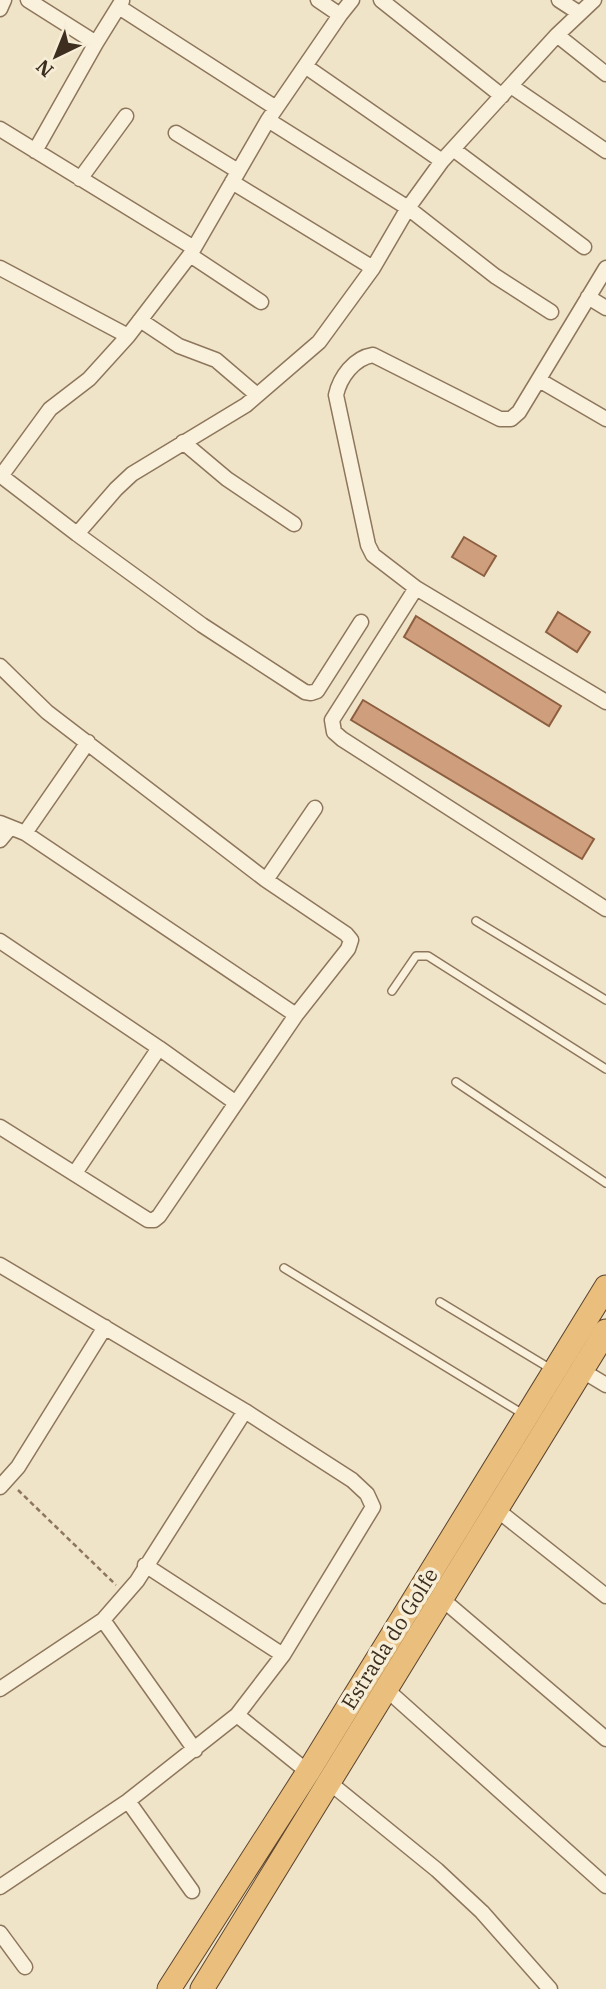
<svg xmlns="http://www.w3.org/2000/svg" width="606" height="1989" viewBox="0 0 606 1989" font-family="'IBM Plex Serif',serif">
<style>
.building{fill:#cf9f7d;stroke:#8d5f41;stroke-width:2}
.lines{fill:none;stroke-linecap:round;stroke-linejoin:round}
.service-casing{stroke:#8d765c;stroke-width:10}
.minor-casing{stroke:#8d765c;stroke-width:17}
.trunk-casing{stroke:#5b4430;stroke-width:25}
.path{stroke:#8d765c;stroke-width:2.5;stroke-dasharray:5 3.5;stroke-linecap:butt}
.service{stroke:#faf1dc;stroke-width:7}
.minor{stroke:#faf1dc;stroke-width:14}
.trunk{stroke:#eabe7c;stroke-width:23}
.labels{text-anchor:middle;stroke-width:7;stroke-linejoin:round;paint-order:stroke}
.street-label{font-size:21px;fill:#3d2e20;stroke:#f7eed8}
</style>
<rect width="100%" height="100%" fill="#f0e4c8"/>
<path class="building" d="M 464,537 L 496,556 L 484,576 L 452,557 Z
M 558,612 L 590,632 L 577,652 L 546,632 Z
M 416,616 L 561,706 L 549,726 L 404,637 Z
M 363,700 L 594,839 L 582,859 L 351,720 Z"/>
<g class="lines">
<g class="service-casing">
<path id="service" d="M 476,921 L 606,1000
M 392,991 L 416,956 L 428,956 L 606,1069
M 456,1082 L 606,1183
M 284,1268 L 523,1414
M 440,1302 L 551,1369"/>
</g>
<g class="minor-casing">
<path id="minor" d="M 28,0 L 96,43
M 318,0 L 340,15
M 381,0 L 502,96
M 559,0 L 579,13
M 119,7 L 276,108
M 0,9 L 4,0
M 557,35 L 606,74
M 305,66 L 442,161
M 511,86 L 606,151
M 268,120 L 408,208 L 495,276 L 551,312
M 0,129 L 194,248
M 176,133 L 238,171
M 453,149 L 584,247
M 35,151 L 96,43 L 122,1
M 80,179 L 126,116
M 232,182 L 373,268
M 190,255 L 261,302
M 0,268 L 128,336 L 190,255 L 268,120 L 340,15 L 352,0
M 606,268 L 519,412 L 511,419 L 500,419 L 373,355 C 354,358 340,377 336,395 L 368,545 L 373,555 L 416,588 L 606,702
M 588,297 L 606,308
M 140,320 L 179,346 L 216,360 L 257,395
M 539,380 L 606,419
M 183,442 L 227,479 L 294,524
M 0,475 L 77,534 L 202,625 L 305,692 L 311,693 L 317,691 L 361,622
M 1,476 L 50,409 L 89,379 L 128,336
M 77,534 L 116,489 L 132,474 L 246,405 L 319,342 L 373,268 L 408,208 L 442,161 L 557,35 L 594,0
M 416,588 L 332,720 L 334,732 L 342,739 L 606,909
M 0,666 L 47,712 L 266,880 L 346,934 L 351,940 L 348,949 L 296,1015 L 159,1216 L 154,1220 L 148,1220 L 0,1127
M 0,823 L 25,833 L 296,1015
M 25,833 L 88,742
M 0,840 L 9,829
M 266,880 L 315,808
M 0,941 L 159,1048 L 236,1103
M 75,1173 L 159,1048
M 0,1265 L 245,1411 L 352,1480 L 367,1494 L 373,1507 L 283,1655 L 237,1715 L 128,1801 L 0,1887
M 581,1370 L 606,1385
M 0,1487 L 18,1467 L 105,1327
M 496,1509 L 606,1596
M 145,1565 L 283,1655
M 442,1599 L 606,1739
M 103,1620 L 195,1750
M 0,1689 L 103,1620 L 137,1581 L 245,1411
M 386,1689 L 606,1886
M 237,1715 L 308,1772
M 330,1783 L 437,1870 L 482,1912 L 550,1989
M 128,1801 L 192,1891
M 0,1933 L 25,1967"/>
</g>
<g class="trunk-casing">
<path id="trunk" d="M 169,1989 L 308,1772 L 606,1287
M 202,1989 L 606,1331"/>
</g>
<path class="path" d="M 18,1490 L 116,1585"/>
<use href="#service" class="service"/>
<use href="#minor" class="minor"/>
<use href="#trunk" class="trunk"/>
</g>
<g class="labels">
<g class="street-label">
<text transform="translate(390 1639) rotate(-58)" y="7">Estrada do Golfe</text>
</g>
</g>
<g transform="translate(56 56) rotate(223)" stroke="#f7eed8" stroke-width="5" paint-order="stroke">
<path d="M0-5L12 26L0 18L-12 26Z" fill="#3d2e20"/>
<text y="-10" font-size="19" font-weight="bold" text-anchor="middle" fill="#3d2e20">N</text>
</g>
</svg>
